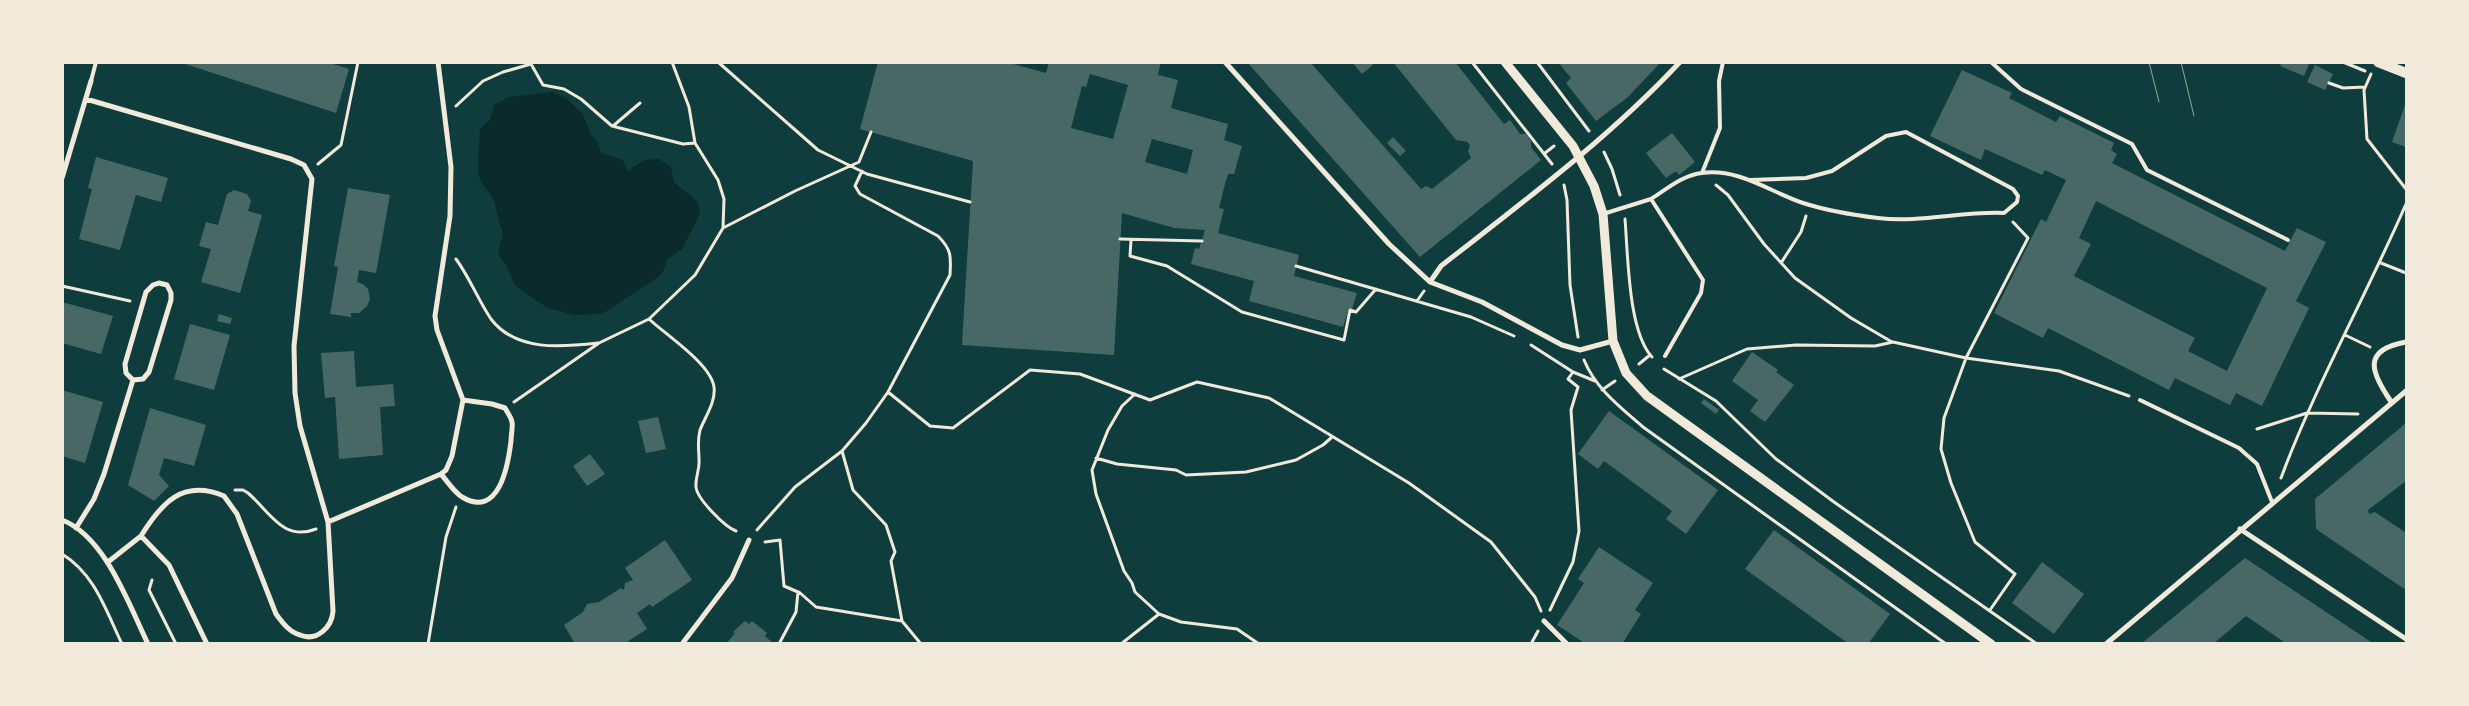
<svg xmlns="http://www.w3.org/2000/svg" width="2469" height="706" viewBox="0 0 2469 706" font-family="Ubuntu,sans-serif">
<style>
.water{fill:#0a2a2b}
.building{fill:#486865;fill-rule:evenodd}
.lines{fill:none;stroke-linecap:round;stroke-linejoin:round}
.path{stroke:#f1e9da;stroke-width:3}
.service{stroke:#f1e9da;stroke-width:4}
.minor{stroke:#f1e9da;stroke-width:5}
.tertiary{stroke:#f1e9da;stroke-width:9}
.secondary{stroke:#f1e9da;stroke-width:10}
.tram{stroke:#97a49c;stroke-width:1}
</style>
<rect width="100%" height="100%" fill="#0f3d3e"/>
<path class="water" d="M 552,92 L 566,98 L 583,114 L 591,135 L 597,141 L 601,153 L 623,160 L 628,171 L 644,160 L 659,159 L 671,167 L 674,182 L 697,201 L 700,210 L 698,219 L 682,249 L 667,260 L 663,272 L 654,280 L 602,314 L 574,315 L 548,308 L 526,294 L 514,284 L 506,265 L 498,255 L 503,232 C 496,219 498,204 489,192 C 485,186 480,183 479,176 C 476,162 480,143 480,129 L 490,120 L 494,105 L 509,97 Z"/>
<path class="building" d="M 179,62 L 327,62 L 349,69 L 336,113 Z
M 878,62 L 1006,62 L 1046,73 L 1049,62 L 1161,62 L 1158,75 L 1178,80 L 1171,108 L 1228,124 L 1224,140 L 1242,146 L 1234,174 L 1228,174 L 1225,184 L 1219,208 L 1224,209 L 1218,233 L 1299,255 L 1294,276 L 1357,293 L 1352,309 L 1349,308 L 1343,327 L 1249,301 L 1254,281 L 1191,264 L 1195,248 L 1199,249 L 1205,230 L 1174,228 L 1122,213 L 1114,355 L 962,345 L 973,161 L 860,129 ZM 1090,74 L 1128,85 L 1113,139 L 1071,128 L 1082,86 L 1086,87 ZM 1152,139 L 1193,150 L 1187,174 L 1145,162 Z
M 1247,62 L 1310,62 L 1421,189 L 1426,186 L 1432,189 L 1471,158 L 1468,151 L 1470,146 L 1468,142 L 1456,140 L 1393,62 L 1455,62 L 1504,124 L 1510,120 L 1520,134 L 1526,134 L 1531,141 L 1531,147 L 1541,160 L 1420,257 Z
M 1352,62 L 1370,62 L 1373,65 L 1362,74 Z
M 1558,62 L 1661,62 L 1628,97 L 1596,121 L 1566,83 L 1571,78 Z
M 2282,62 L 2306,62 L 2309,64 L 2304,76 L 2280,66 Z
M 2315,65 L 2333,74 L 2325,90 L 2307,82 Z
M 1962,70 L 2012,93 L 2009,98 L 2056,122 L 2060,116 L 2114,143 L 2111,150 L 2117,154 L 2112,163 L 2285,251 L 2297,228 L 2326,242 L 2296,301 L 2309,308 L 2262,406 L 2236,393 L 2230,405 L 2175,378 L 2169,390 L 2048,328 L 2043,338 L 1994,313 L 2041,219 L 2046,222 L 2066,180 L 2045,170 L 2042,175 L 1985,149 L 1981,160 L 1930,136 ZM 2096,201 L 2267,288 L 2227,371 L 2188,351 L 2195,338 L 2074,276 L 2091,244 L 2079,238 Z
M 2406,102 L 2406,147 L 2392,142 Z
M 1672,133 L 1695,162 L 1679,175 L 1676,171 L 1666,178 L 1646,153 Z
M 1393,137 L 1406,151 L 1400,156 L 1387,143 Z
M 96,157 L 168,178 L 161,202 L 136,195 L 120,250 L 79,239 L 92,189 L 88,188 Z
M 348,188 L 390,195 L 376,273 L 359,270 L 357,282 L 363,284 L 368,289 L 370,299 L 367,306 L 359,313 L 351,313 L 351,317 L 330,314 L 338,267 L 334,266 Z
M 234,190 L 247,194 L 251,201 L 248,211 L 262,215 L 240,293 L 201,282 L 211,249 L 199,246 L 206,222 L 218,225 L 227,194 Z
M 62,302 L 113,316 L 101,354 L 62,343 Z
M 219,314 L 232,318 L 230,324 L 217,321 Z
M 190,324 L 230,335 L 214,390 L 174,379 Z
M 354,351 L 356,387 L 393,384 L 395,406 L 380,407 L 383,455 L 339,459 L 335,397 L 325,398 L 321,353 Z
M 1752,352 L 1778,370 L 1776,372 L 1794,385 L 1765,422 L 1750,411 L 1758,400 L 1732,381 Z
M 62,390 L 103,402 L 85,463 L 62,456 Z
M 1704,399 L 1719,410 L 1716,414 L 1701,403 Z
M 150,408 L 206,425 L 194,466 L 164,458 L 159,475 L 169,486 L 154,501 L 128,485 Z
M 1609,411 L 1718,490 L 1686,534 L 1666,519 L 1672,511 L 1604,461 L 1598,469 L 1578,454 Z
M 658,417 L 666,449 L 646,453 L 638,421 Z
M 2406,423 L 2406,481 L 2368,510 L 2369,514 L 2375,512 L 2406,533 L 2406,590 L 2316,529 L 2315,499 Z
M 590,454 L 605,474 L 587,486 L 573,466 Z
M 1774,530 L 1890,614 L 1868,644 L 1849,644 L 1745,569 Z
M 665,540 L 692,580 L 652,607 L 650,604 L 637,613 L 647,629 L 624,644 L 575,644 L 564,625 L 583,612 L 587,604 L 599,602 L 621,588 L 624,590 L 625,583 L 633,580 L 625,568 Z
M 1599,547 L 1653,583 L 1635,610 L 1641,614 L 1622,644 L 1586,644 L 1557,625 L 1584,583 L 1578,579 Z
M 2245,558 L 2374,644 L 2287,644 L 2246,616 L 2213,644 L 2141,644 Z
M 2042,562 L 2084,594 L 2054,634 L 2012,603 Z
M 745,621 L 749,624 L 752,621 L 767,633 L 765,636 L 774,644 L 726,644 L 735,633 L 733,632 Z"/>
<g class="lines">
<path class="path" d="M 718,62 L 818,150 L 867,174 L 970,202
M 1472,62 L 1552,164
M 1537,62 L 1589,131
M 2343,62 L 2365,71
M 2371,74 L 2364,90 L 2367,139 L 2406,189
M 2329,83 L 2343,88 L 2365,87
M 456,106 L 483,81 L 503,72 L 531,64 L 543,85 L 564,89 L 581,99 L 612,126 L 683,144 L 695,143
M 613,126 L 640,103
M 1604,152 L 1612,169 L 1620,195
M 1545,153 L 1554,146
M 318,164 L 341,145 L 358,62
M 1564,185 L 1567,200 L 1570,285 L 1578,337
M 1716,185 L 1728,195 L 1764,244 L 1795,278 L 1851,318 L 1892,342
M 1625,219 C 1628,255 1628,331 1652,357
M 723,228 L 795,191 L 859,162 L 871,132
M 1120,239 L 1202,241
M 1131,240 L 1130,256 L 1167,266 L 1242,312 L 1344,340 L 1350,310 L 1356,312 L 1376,289
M 456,259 C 470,278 478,300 491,319 C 516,352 562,347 598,343
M 1781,263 L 1801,232 L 1806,216
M 2381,263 L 2406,273
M 1296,266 L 1471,317 L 1514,336
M 62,286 L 130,301
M 1417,301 L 1424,291
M 649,319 C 666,335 711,364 714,387 C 716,402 705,417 700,430 C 697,442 699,449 699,460 C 700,469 695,478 696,487 C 697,499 725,527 736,531
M 2345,335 L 2370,347
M 1531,345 L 1573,372 L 1595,381
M 1584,360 C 1596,389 1620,407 1643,427 L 1946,644
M 1639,364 L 1650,355
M 1664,369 L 1716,401 L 1776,459 L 1834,502 L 2037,644
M 1679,379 L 1747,349 L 1796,345 L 1875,346 L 1893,342 L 1966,358 L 2059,371 L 2129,396
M 1602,390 L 1615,381
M 888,392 L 930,426 L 953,428 L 1030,370 L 1080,374 L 1150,400 L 1197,382 L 1269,398 L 1409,483 L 1491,542 L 1535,597 L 1541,611
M 1135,394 L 1122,406 L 1108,430 L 1092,470 L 1096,494 L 1124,571 L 1132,583 L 1135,592 L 1159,614 L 1181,622 L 1237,629 L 1259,644
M 514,402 L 599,343 L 649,319 L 695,275 L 723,228 L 724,199 L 718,180 L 695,143 L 689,107 L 672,62
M 2257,429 L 2307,413 L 2358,414
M 842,451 L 853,490 L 886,525 L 895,552 L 891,561 L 902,621 L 921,644
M 1096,458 L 1117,464 L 1176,470 L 1186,475 L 1246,472 L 1296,460 L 1323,445 L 1331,438
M 2281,478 C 2316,384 2366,296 2406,204
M 235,490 L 243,490 L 248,493 C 270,512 283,542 316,529
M 757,530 L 795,487 L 842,451 L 866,423 L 888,392 L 950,275 C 951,257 952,250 938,236 L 860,194 L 855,186 L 862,171
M 765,542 L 780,540 L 784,586 L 798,592 L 796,612 L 779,644
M 62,554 C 95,574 106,611 122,644
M 152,580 L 149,590 L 176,644
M 799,592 L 816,607 L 902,621
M 1550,610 L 1573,562 L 1579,531 L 1571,410 L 1578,387 L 1568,379 L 1573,372
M 1990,610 L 2015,574 L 1975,542 L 1951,483 L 1941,449 L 1944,418 L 1966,358 L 2028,238 L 2013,222
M 428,644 L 446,537 L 456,507
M 1121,644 L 1159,614
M 1531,644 L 1538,631"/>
<path class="service" d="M 1991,62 L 2021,89 L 2132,144 L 2147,170 L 2288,240
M 91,81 L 96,62
M 1702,173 L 1720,128 L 1719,81 L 1723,62
M 1651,199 C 1667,189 1683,175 1702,173 C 1739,168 1770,192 1803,203 C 1828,211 1853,215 1878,218 C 1920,223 1963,211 2004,213 L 2017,202 L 2018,196 L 2013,189 L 1906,132 L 1886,136 L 1832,171 L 1806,178 L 1750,180
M 1603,214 L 1651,199 L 1703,280 L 1701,293 L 1665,356
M 2140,400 L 2239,448 L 2257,464 L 2272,502"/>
<path class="minor" d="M 1225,62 L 1389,244 L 1430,282
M 86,99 L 291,159 L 304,165 L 312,179 L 294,346 L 295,393 L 300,426 L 328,522 L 333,611 C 332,627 317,642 300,635 C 289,632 282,622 276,614 L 237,514 L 224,496 C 183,479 162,502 141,536
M 62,178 L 91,81
M 159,283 L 167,285 L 171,293 L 171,300 L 149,372 L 143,379 L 133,380 L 126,373 L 125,364 L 146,292 L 153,285 Z
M 1613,341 L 1580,350 L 1562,345 L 1482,302 L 1430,282 L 1441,266 C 1524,201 1608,139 1680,62
M 2392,403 C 2371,373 2361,350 2406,342
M 441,474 C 447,481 454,492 462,497 C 499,519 508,466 511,441 C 511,435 513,427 512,422 C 511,417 507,412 505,408 L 492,404 L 463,400
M 62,520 C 105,536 129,605 148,644
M 328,522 L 441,474 L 446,470 L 452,456 L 463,400 L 437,330 L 435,316 L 450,216 L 451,167 L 438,62
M 76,528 L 94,499 L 104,474 L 133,380
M 2240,529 L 2406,639
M 108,562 L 141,536 L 169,565 L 207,644
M 1544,621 L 1567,644
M 682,644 L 732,578 L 749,540
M 2106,644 L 2406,391"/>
<path class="tertiary" d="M 1505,62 L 1573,146 L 1594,186 L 1603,214 L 1613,341 L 1626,373 L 1647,396 L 1991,644"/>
<path class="secondary" d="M 2378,62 L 2406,73"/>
<path class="tram" d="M 2149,62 L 2159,102
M 2181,62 L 2194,116"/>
</g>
<rect width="2469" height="706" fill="none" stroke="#f1e9da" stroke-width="128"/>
</svg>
